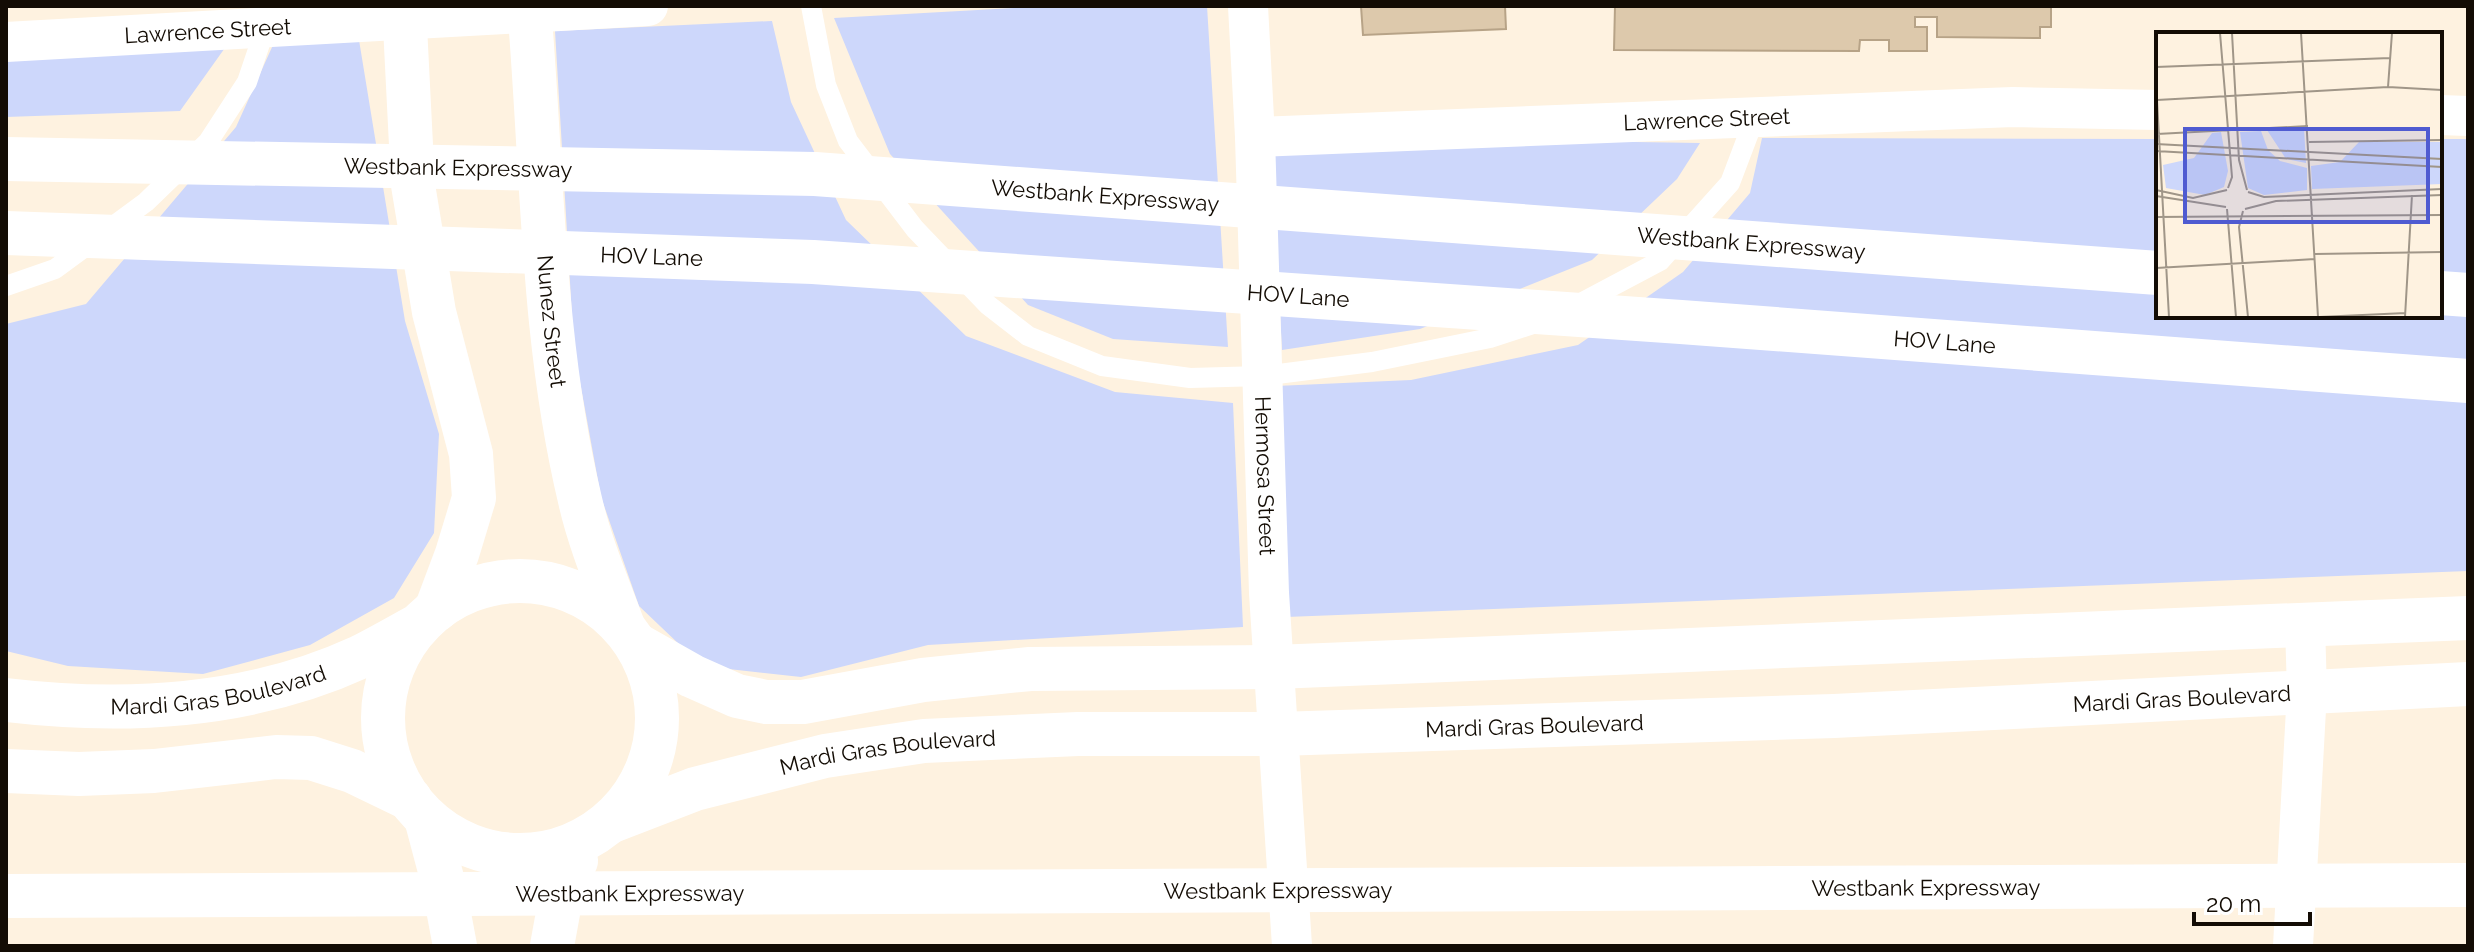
<svg xmlns="http://www.w3.org/2000/svg" width="2474" height="952" viewBox="0 0 2474 952" font-family="Raleway,sans-serif">
<style>
.green{fill:#cdd7fb}
.building{fill:#ddc9ac;stroke:#b7a387;stroke-width:2}
.lines{fill:none;stroke-linecap:round;stroke-linejoin:round}
.service{stroke:#fff;stroke-width:20}
.minor{stroke:#fff;stroke-width:40}
.tertiary{stroke:#fff;stroke-width:44}
.secondary{stroke:#fff;stroke-width:44}
.motorway{stroke:#fff;stroke-width:44}
.labels{text-anchor:middle;stroke-width:8;stroke-linejoin:round;paint-order:stroke}
.street-label{font-size:22px;fill:#130c04;stroke:#fff}
.inset-road{fill:none;stroke:#a09688;stroke-width:2}
.view{fill:#4f5bd1;fill-opacity:0.15;stroke:#4f5bd1;stroke-width:4}
.inset-edge{fill:none;stroke:#130c04;stroke-width:4}
</style>
<rect width="100%" height="100%" fill="#fef2e0"/>
<path class="green" d="M 1051,6 L 1207,6 L 1228,347 L 1113,339 L 1028,305 L 890,154 L 834,18 Z
M 772,21 L 791,102 L 846,220 L 966,336 L 1115,392 L 1233,403 L 1243,627 L 928,645 L 801,677 L 702,666 L 639,606 L 601,497 L 574,349 L 555,31 Z
M 359,40 L 405,321 L 439,434 L 434,533 L 394,598 L 310,645 L 203,674 L 68,666 L 6,651 L 6,324 L 86,304 L 236,127 L 273,45 Z
M 227,45 L 180,111 L 6,117 L 6,56 Z
M 1271,136 L 1700,143 L 1677,179 L 1592,260 L 1420,329 L 1282,350 Z
M 1762,138 L 2158,139 L 2158,316 L 2440,316 L 2440,139 L 2468,139 L 2468,571 L 1286,617 L 1276,386 L 1411,380 L 1578,345 L 1683,272 L 1750,193 Z"/>
<path class="building" d="M 1361,6 L 1505,6 L 1506,29 L 1363,35 Z
M 1615,6 L 2051,6 L 2051,27 L 2040,27 L 2040,38 L 1937,37 L 1937,17 L 1915,17 L 1915,27 L 1927,27 L 1927,51 L 1889,51 L 1889,40 L 1860,40 L 1859,51 L 1614,50 Z"/>
<g class="lines">
<path class="service" d="M 811,6 L 826,85 L 848,141 L 915,229 L 988,305 L 1028,336 L 1102,366 L 1190,378 L 1262,376 L 1372,362 L 1490,338 L 1533,324
M 6,286 L 55,269 L 146,202 L 208,142 L 247,82 L 265,29
M 1577,305 L 1660,261 L 1730,183 L 1755,117"/>
<g class="minor">
<path id="s1" d="M 1248,6 L 1255,137 L 1269,593 L 1292,946"/>
<path id="s2" d="M 6,42 L 648,6"/>
<path d="M 2440,115 L 2468,116"/>
<path id="s3" d="M 1255,137 L 2013,107 L 2158,110"/>
<path d="M 2293,946 L 2307,691 L 2305,626"/>
</g>
<g class="tertiary">
<path d="M 637,645 L 692,676 L 737,696 L 766,702 L 803,702 L 923,680 L 1030,669 L 1275,667 L 2468,618"/>
<path id="s4" d="M 6,700 C 125,714 249,708 360,657 C 380,647 399,636 419,625"/>
<path d="M 6,771 L 79,774 L 154,771 L 276,757 L 311,758 L 352,771 L 410,799"/>
<path id="s5" d="M 612,821 L 695,789 L 825,756 L 924,741 L 1078,734 L 1278,734 L 1834,716 L 2468,684"/>
</g>
<g class="secondary">
<path d="M 404,6 L 413,185 L 434,312 L 471,454 L 474,498 L 457,554 L 436,610"/>
<path id="s6" d="M 529,6 C 543,171 541,338 580,500 C 589,541 608,586 623,626"/>
<circle cx="520" cy="718" r="137"/>
<path d="M 426,818 L 443,882 L 455,946"/>
<path d="M 552,946 L 564,880 L 576,861"/>
</g>
<g class="motorway">
<path id="s7" d="M 6,159 L 815,174 L 2158,273"/>
<path id="s8" d="M 6,233 L 813,262 L 1681,322 L 2468,381"/>
<path d="M 2440,293 L 2468,295"/>
<path id="s9" d="M 6,896 L 2468,885"/>
</g>
</g>
<g class="labels">
<g class="street-label">
<text dy="8" stroke="none"><textPath href="#s2" startOffset="202">Lawrence Street</textPath></text>
<text dy="8" stroke="none"><textPath href="#s3" startOffset="452">Lawrence Street</textPath></text>
<text dy="8" stroke="none"><textPath href="#s7" startOffset="452">Westbank Expressway</textPath></text>
<text dy="8" stroke="none"><textPath href="#s7" startOffset="1100">Westbank Expressway</textPath></text>
<text dy="8" stroke="none"><textPath href="#s7" startOffset="1748">Westbank Expressway</textPath></text>
<text dy="8" stroke="none"><textPath href="#s8" startOffset="646">HOV Lane</textPath></text>
<text dy="8" stroke="none"><textPath href="#s8" startOffset="1294">HOV Lane</textPath></text>
<text dy="8" stroke="none"><textPath href="#s6" startOffset="316">Nunez Street</textPath></text>
<text dy="8" stroke="none"><textPath href="#s8" startOffset="1942">HOV Lane</textPath></text>
<text dy="8" stroke="none"><textPath href="#s1" startOffset="470">Hermosa Street</textPath></text>
<text dy="8" stroke="none"><textPath href="#s4" startOffset="214">Mardi Gras Boulevard</textPath></text>
<text dy="8" stroke="none"><textPath href="#s5" startOffset="1582">Mardi Gras Boulevard</textPath></text>
<text dy="8" stroke="none"><textPath href="#s5" startOffset="934">Mardi Gras Boulevard</textPath></text>
<text dy="8" stroke="none"><textPath href="#s5" startOffset="286">Mardi Gras Boulevard</textPath></text>
<text dy="8" stroke="none"><textPath href="#s9" startOffset="1920">Westbank Expressway</textPath></text>
<text dy="8" stroke="none"><textPath href="#s9" startOffset="1272">Westbank Expressway</textPath></text>
<text dy="8" stroke="none"><textPath href="#s9" startOffset="624">Westbank Expressway</textPath></text>
</g>
</g>
<g transform="translate(2156 32)">
<rect width="286" height="286" fill="#fef2e0"/>
<path d="M 148,96 L 150,131 L 130,127 L 111,98 ZM 105,99 L 112,118 L 124,129 L 151,136 L 151,158 L 108,163 L 92,156 L 84,100 ZM 65,100 L 72,139 L 68,155 L 49,163 L 10,156 L 7,133 L 38,126 L 56,101 ZM 203,110 L 286,110 L 286,152 L 156,157 L 155,134 L 184,130 Z" fill="#cdd7fb"/>
<path class="inset-road" d="M 64,1 L 76,145 L 72,156M 76,1 L 83,128 L 91,158M 145,1 L 162,285M 0,35 L 234,26M 0,50 L 13,285M 232,55 L 236,1M 1,68 L 232,55 L 286,58M 1,102 L 152,94M 153,110 L 286,108M 0,112 L 286,127M 0,119 L 286,135M 0,158 L 37,166 L 71,158M 92,160 L 108,165 L 286,157M 0,164 L 70,175M 71,177 L 80,285M 89,177 L 120,169 L 286,163M 87,179 L 83,195 L 92,285M 0,185 L 286,183M 159,222 L 286,220M 0,236 L 159,227M 163,285 L 250,281M 249,285 L 256,163"/>
<path class="view" d="M 29,97 L 272,97 L 272,190 L 29,190 Z"/>
<rect width="286" height="286" class="inset-edge"/>
</g>
<rect width="2474" height="952" fill="none" stroke="#130c04" stroke-width="16"/>
<path d="M2194 912v12h116v-12" fill="none" stroke="#130c04" stroke-width="4"/>
<text x="2206" y="912" font-size="24" fill="#130c04" stroke="#ffffff" stroke-width="6" paint-order="stroke">20 m</text>
</svg>
